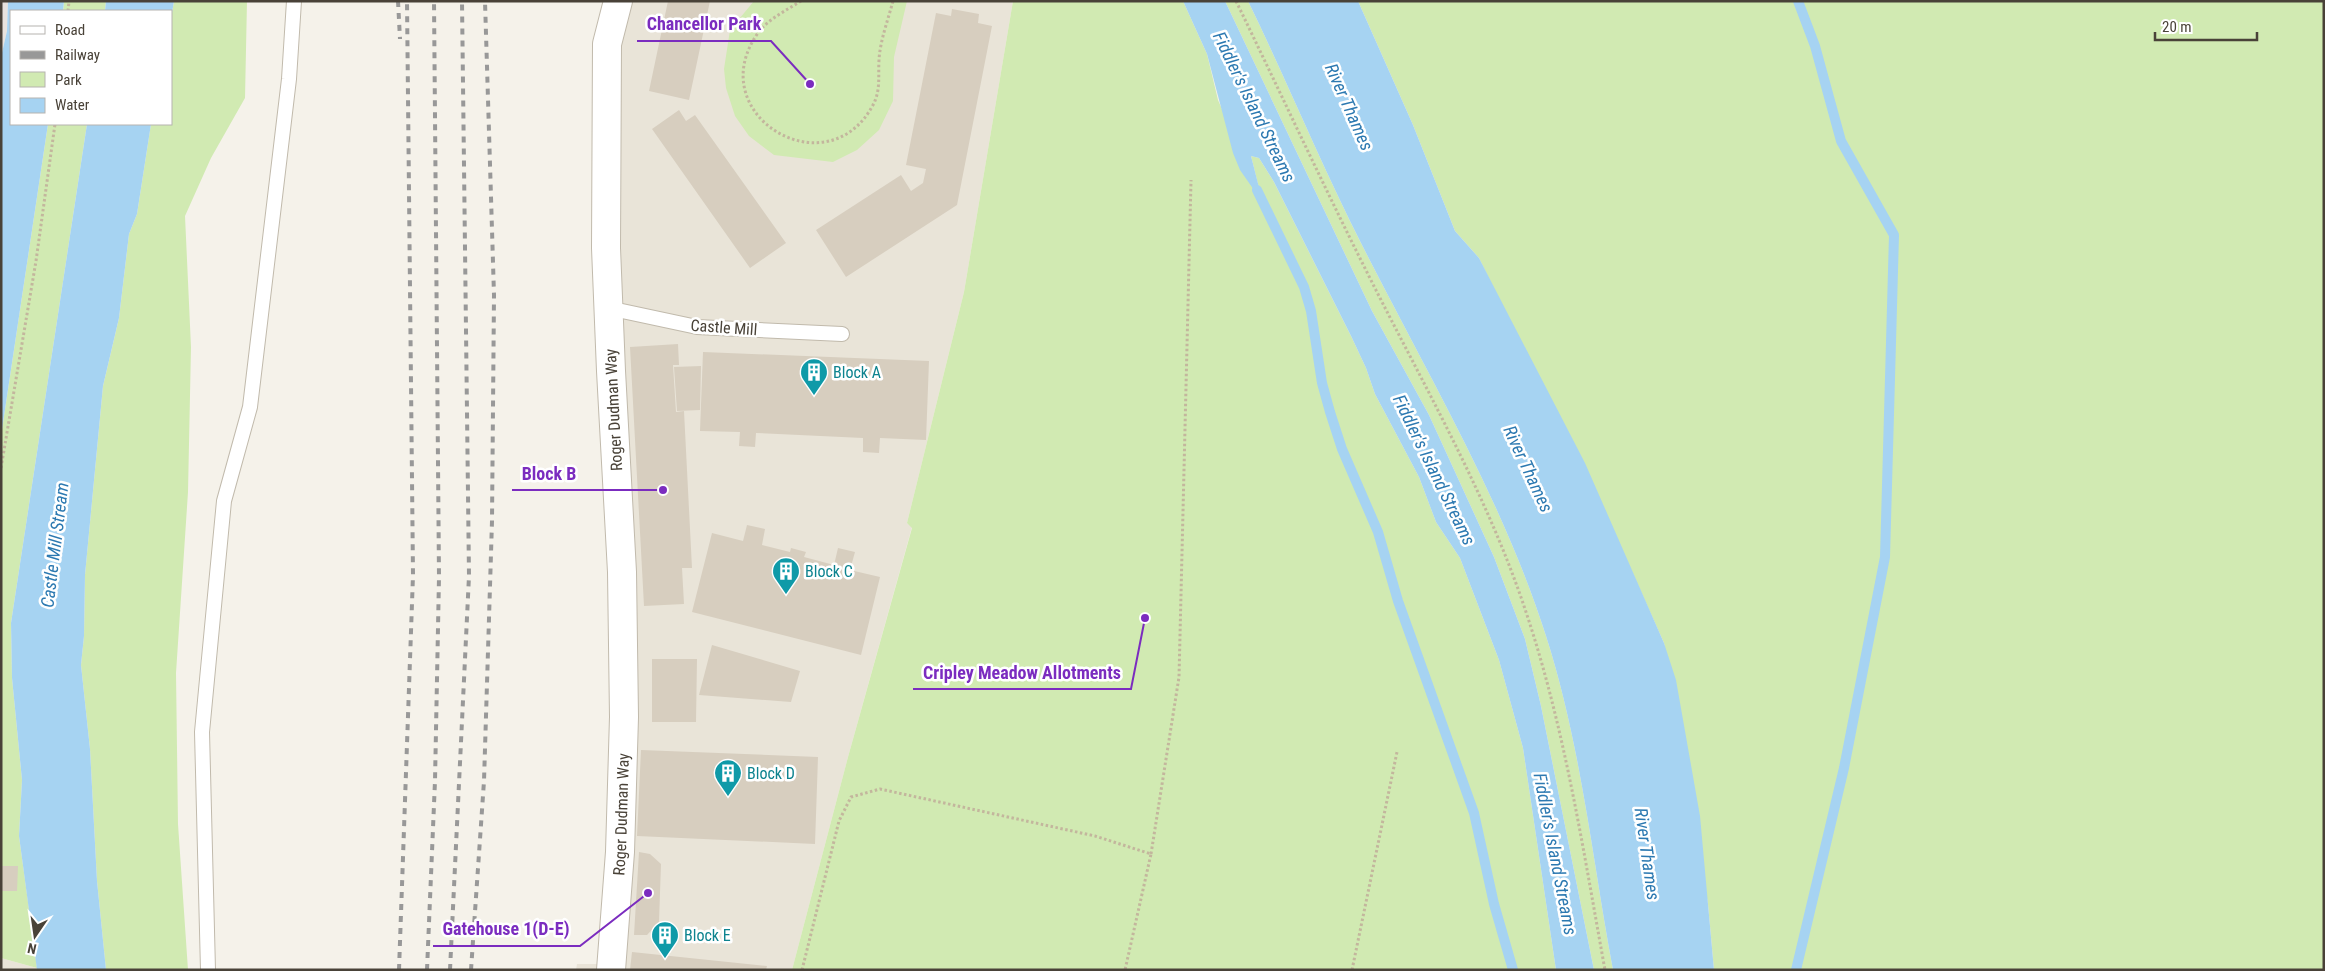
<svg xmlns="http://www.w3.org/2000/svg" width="2325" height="971" viewBox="0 0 2325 971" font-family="'Roboto Condensed',sans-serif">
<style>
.residential{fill:#e9e4d8}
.industrial{fill:#e8e3de}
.green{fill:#d1eab2}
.water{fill:#a6d3f2}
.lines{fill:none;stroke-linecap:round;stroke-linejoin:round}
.stream{stroke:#a6d3f2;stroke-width:10}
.building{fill:#d7cebf}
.lane-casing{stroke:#c1baac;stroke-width:16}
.street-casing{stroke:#c1baac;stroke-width:30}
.path{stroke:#c3b69d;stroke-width:3;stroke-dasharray:2.5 2.5;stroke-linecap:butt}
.lane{stroke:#fff;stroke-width:14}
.street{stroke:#fff;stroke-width:28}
.rail{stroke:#989898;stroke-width:4;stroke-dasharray:6 6;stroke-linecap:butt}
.labels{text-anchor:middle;stroke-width:5;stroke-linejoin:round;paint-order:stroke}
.street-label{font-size:16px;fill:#494238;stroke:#fff}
.culture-label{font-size:16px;fill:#0d838f;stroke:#fff;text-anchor:start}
.water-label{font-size:18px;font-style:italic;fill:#2c79b1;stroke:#fff}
.leader{fill:none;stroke:#7b2cbf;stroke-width:2}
.callout-dot{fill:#7b2cbf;stroke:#fff;stroke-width:2}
.callout-label{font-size:18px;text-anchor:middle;font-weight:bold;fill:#7b2cbf;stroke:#fff;stroke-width:5;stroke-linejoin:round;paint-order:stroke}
</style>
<rect width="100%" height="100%" fill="#f5f2ea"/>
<path class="residential" d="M 607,1 L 1013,1 L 964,292 L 907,523 L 912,527 L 848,757 L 792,970 L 576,970 L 577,964 L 600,964 L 606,882 L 613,655 Z
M 1,958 L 37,968 L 37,970 L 1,970 Z"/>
<path class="industrial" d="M 1,1 L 8,1 L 7,31 L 1,57 Z"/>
<path class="green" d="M 64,1 L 106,1 L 105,11 L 63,11 Z
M 174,1 L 247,1 L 245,98 L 211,158 L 185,216 L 191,347 L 188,492 L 176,673 L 178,824 L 188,970 L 106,970 L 97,881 L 90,749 L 81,665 L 84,636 L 85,575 L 103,386 L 119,318 L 129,234 L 137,214 L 151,124 L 171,124 L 171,19 Z
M 754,1 L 907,1 L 894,57 L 893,101 L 879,130 L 857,150 L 833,162 L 774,155 L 749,136 L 735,116 L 726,88 L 724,69 L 730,30 Z
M 1013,1 L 1183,1 L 1207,54 L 1218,100 L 1262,200 L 1251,156 L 1259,158 L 1274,182 L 1352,338 L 1366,368 L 1375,394 L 1419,477 L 1436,522 L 1460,558 L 1499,660 L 1523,748 L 1556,970 L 792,970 L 848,757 L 912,528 L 907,523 L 964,292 Z
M 1225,1 L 1248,1 C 1287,81 1321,164 1361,243 C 1426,372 1502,498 1546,636 C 1581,745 1592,858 1613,970 L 1594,970 L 1541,706 L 1525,639 L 1494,557 L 1429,415 L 1372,311 Z
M 1358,1 L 2324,1 L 2324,970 L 1714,970 L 1708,904 L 1664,643 L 1625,556 L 1479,258 L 1455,231 L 1413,125 Z
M 48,124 L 87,124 L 11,623 L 12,678 L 22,780 L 19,836 L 37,968 L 1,958 L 1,436 Z"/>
<path class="water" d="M 8,1 L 64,1 L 63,11 L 11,11 L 11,124 L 48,124 L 1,436 L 1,57 L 7,31 Z
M 106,1 L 174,1 L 171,19 L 171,11 L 105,11 Z
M 1183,1 L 1225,1 L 1372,311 L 1429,415 L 1494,557 L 1525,639 L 1541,706 L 1594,970 L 1556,970 L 1523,748 L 1499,660 L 1460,558 L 1436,522 L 1419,477 L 1375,394 L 1366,368 L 1352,338 L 1274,182 L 1259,158 L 1251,156 L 1263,203 L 1240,170 L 1233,153 L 1207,54 Z
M 1248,1 L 1358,1 L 1413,125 L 1455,231 L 1479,258 L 1585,463 L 1664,643 L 1676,680 L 1700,816 L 1714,970 L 1613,970 C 1592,858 1581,745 1546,636 C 1502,498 1426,372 1361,243 C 1321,164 1287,81 1248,1 Z
M 87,124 L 151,124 L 137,214 L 129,234 L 119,318 L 103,386 L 85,575 L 84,636 L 81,665 L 90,749 L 97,881 L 106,970 L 37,970 L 19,836 L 22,780 L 12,678 L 11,623 Z"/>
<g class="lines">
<path class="stream" d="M 1257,190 L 1304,287 L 1311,311 L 1322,383 L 1330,412 L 1342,449 L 1378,532 L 1398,601 L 1474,813 L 1494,904 L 1513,970
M 1796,970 L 1844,768 L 1885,557 L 1894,235 L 1841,141 L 1815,46 L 1798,1"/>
</g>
<path class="building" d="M 668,1 L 710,1 L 689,100 L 649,91 Z
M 952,9 L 979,14 L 978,23 L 992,26 L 957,205 L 846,277 L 816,230 L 901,175 L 911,191 L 923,183 L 926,169 L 906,165 L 936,13 L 951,16 Z
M 679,110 L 686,121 L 695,115 L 786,243 L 750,268 L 652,129 Z
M 678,344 L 679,365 L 673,365 L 676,412 L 684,411 L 692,568 L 682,568 L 684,604 L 644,606 L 630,347 Z
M 703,352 L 929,361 L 926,440 L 880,438 L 879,453 L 863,452 L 863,438 L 756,433 L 755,447 L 739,446 L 740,432 L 700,431 Z
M 701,366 L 700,410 L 677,411 L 674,367 Z
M 747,525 L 765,529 L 762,545 L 790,552 L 791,548 L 806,552 L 804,557 L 834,565 L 838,548 L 855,552 L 850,570 L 880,577 L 861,655 L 692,612 L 712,533 L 743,541 Z
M 712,645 L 800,671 L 791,702 L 699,695 Z
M 652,659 L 697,659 L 696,722 L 652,722 Z
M 641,750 L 818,757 L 815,844 L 637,836 Z
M 639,852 L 650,854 L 661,864 L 659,922 L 647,935 L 634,935 Z
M 1,866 L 18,866 L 17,891 L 1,891 Z
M 632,952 L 767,966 L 766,970 L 630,970 Z"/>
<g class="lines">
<g class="lane-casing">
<path id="lane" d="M 608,308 L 697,327 L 842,334
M 208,970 L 202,732 L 224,501 L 250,407 L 289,79 L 294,1"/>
</g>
<g class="street-casing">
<g id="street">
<path id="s1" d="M 611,970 L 620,852 L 624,717 L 622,572 L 611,371 L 606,248 L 607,44 L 618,1"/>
</g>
</g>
<path class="path" d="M 801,1 C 787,10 768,19 758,33 C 700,114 827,191 873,105 C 881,90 878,76 879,60 C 880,41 888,20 893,1
M 1236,1 C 1284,100 1330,200 1380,298 C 1432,400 1490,503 1526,612 C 1565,729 1583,849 1605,970
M 68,11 L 69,1
M 1,468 L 36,261 L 55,124
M 1151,854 L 1179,677 L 1191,180
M 802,970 L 839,821 L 851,797 L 880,789 L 1095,836 L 1151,854 L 1125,970
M 1352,970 L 1397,752"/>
<use href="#lane" class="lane"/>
<use href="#street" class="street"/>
<path class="rail" d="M 398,1 L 400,39
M 399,970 L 413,575 L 407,1
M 427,970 L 435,781 L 439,577 L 434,1
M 450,970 L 469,576 L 462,1
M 471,970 L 484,781 L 492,521 L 494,295 L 485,1"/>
</g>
<defs>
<g id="building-pin" transform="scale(1.4375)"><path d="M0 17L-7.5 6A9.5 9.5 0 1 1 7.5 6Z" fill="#0f9aa8" stroke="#fff"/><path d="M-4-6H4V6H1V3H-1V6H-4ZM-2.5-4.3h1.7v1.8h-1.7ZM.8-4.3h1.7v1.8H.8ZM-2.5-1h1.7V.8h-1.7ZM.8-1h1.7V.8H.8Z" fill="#fff"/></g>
</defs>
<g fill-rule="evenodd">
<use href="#building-pin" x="814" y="372"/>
<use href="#building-pin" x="786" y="571"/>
<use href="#building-pin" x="728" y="773"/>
<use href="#building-pin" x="665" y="935"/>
</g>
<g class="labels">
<g class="street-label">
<text transform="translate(724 327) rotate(4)" y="6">Castle Mill</text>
<text transform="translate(613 410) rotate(-93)" y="6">Roger Dudman Way</text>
<text dy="6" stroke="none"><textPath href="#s1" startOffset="156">Roger Dudman Way</textPath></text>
</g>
<g class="culture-label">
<text x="833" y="378">Block A</text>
<text x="805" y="577">Block C</text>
<text x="747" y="779">Block D</text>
<text x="684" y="941">Block E</text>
</g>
<g class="water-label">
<text transform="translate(1254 107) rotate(64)" y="6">Fiddler's Island Streams</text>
<text transform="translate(1349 107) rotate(66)" y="6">River Thames</text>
<text transform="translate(1528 469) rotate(65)" y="6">River Thames</text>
<text transform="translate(1434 470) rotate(64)" y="6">Fiddler's Island Streams</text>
<text transform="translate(55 545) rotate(-83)" y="6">Castle Mill Stream</text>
<text transform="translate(1555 854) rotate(79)" y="6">Fiddler's Island Streams</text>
<text transform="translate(1647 854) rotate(82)" y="6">River Thames</text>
</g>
</g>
<path class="leader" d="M810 84L771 41H637M663 490L586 490H512M1145 618L1131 689H913M648 893L580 946H433"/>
<g class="callout-dot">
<circle cx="810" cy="84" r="5"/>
<circle cx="663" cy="490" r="5"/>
<circle cx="1145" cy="618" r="5"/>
<circle cx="648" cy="893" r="5"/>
</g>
<g class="callout-label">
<text x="704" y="30">Chancellor Park</text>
<text x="549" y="480">Block B</text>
<text x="1022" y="679">Cripley Meadow Allotments</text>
<text x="506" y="935">Gatehouse 1(D-E)</text>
</g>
<rect width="2325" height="971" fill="none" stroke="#494238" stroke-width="5"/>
<rect x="10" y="10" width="162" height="115" fill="#ffffff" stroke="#b6b3af"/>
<rect x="20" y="26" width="25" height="8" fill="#ffffff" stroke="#b6b3af"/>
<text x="55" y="35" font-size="15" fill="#494238">Road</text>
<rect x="20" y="51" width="25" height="8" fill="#989898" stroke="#b6b3af"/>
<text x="55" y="60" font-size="15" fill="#494238">Railway</text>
<rect x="20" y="72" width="25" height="15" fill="#d1eab2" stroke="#b6b3af"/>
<text x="55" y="85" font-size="15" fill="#494238">Park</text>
<rect x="20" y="98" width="25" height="15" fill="#a6d3f2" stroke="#b6b3af"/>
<text x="55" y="110" font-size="15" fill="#494238">Water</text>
<g transform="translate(35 936) rotate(193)" stroke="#ffffff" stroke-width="4" paint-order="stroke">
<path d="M0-4L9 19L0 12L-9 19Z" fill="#494238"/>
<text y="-8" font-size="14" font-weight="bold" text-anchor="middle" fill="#494238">N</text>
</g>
<path d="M2155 32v8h102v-8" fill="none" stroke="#494238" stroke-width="2.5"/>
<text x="2162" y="32" font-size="15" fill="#494238" stroke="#ffffff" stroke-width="4" paint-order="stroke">20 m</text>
</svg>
